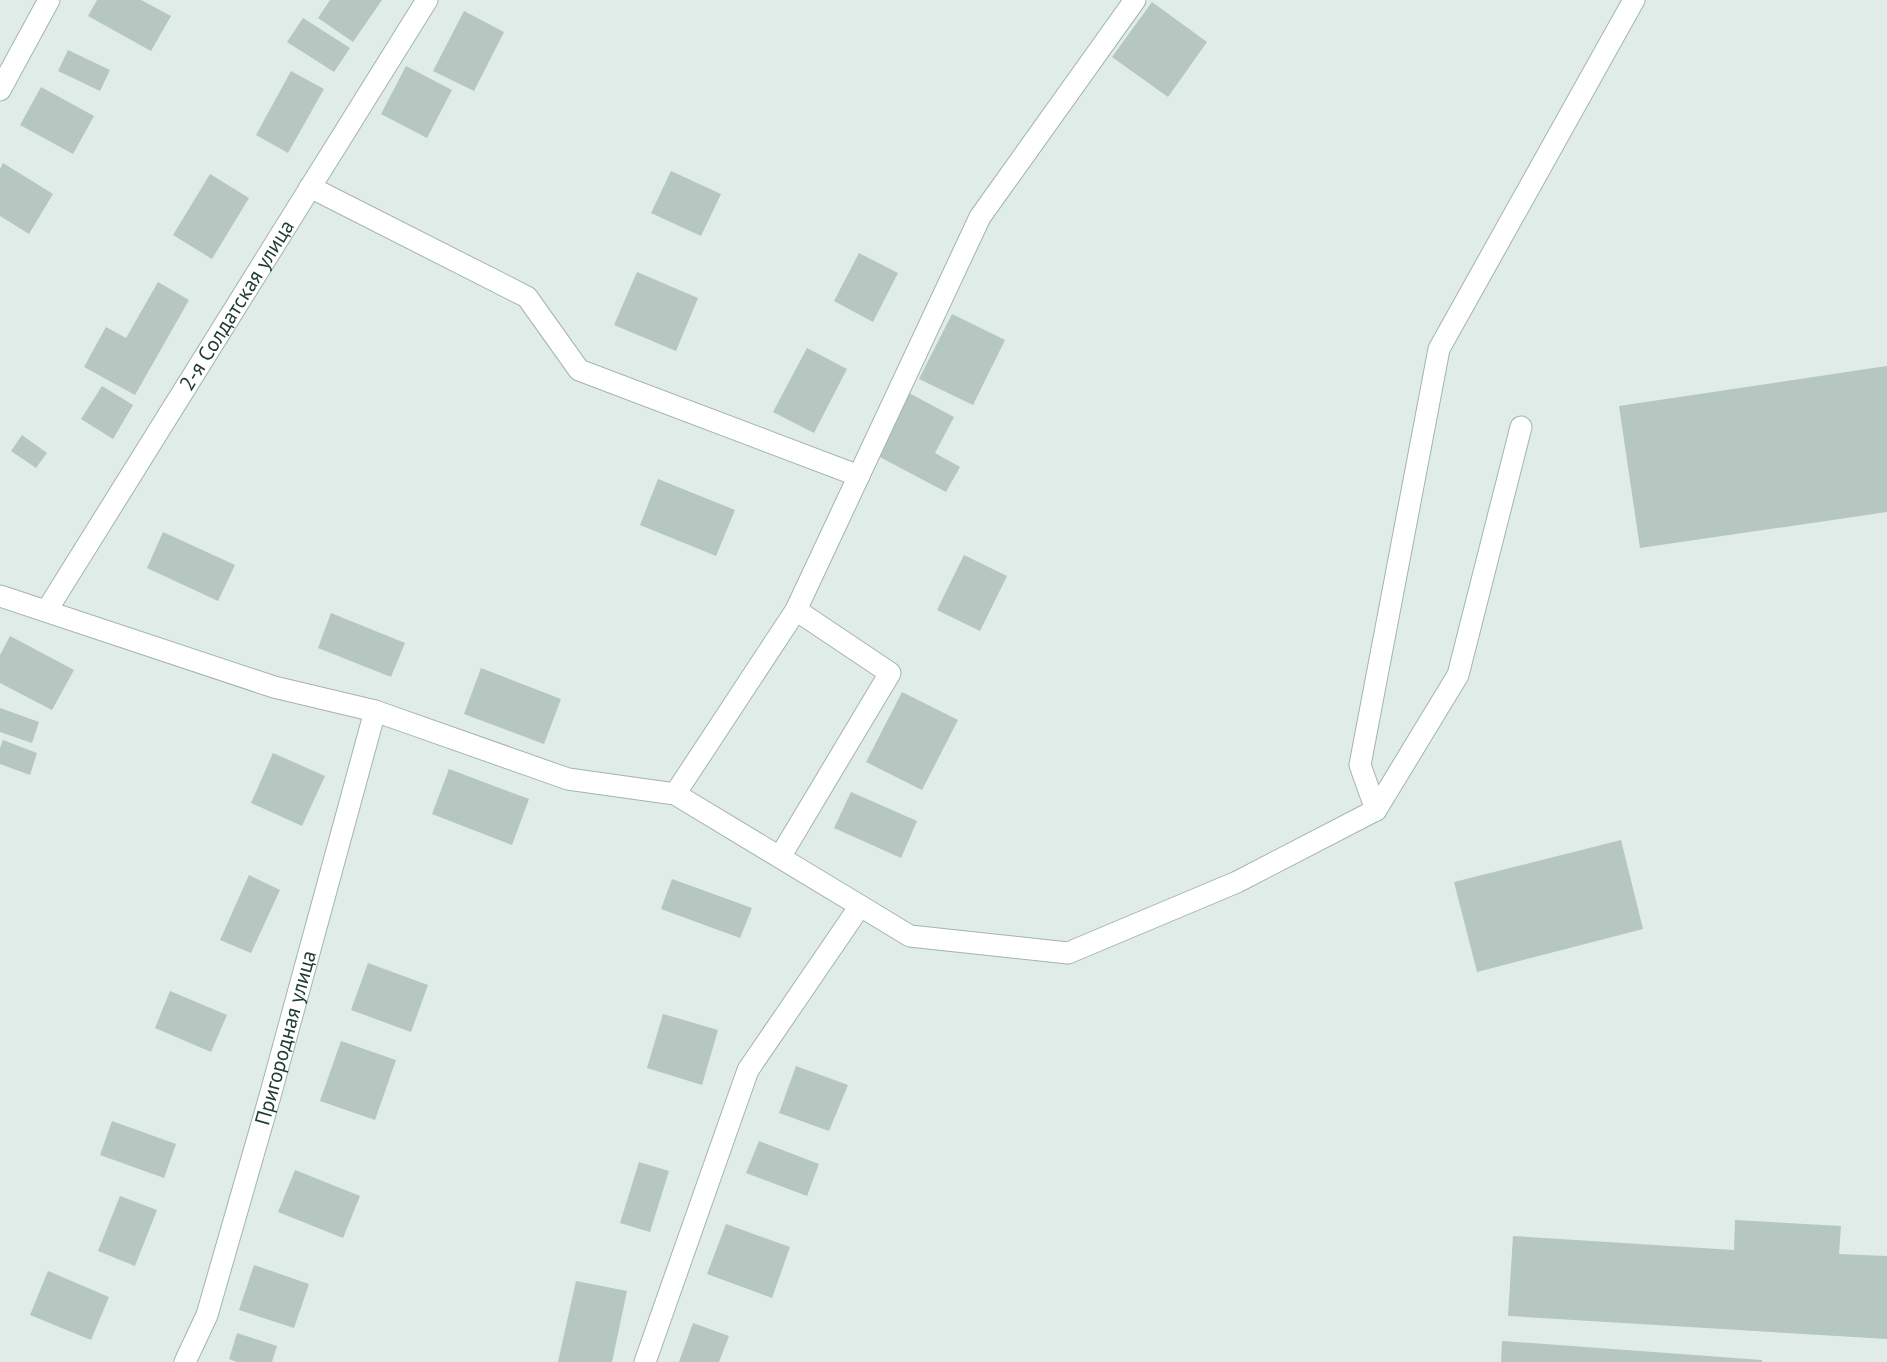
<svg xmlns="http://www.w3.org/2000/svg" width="1887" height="1362" viewBox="0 0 1887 1362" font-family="'PT Sans',sans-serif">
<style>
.building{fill:#b6c6c0}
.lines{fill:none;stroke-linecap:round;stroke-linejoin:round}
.minor-casing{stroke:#a3b4ae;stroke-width:23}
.minor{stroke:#fff;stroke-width:21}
.labels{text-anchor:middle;stroke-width:5;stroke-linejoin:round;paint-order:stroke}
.street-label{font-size:21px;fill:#213c35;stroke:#f1f8f4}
</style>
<rect width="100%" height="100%" fill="#e0ece7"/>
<path class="building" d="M 97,0 L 141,0 L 171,16 L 151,51 L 88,16 Z
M 330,0 L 382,0 L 353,42 L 318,18 Z
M 1152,2 L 1207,42 L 1168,97 L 1112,57 Z
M 464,11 L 504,32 L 474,91 L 433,71 Z
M 303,18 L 350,48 L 334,72 L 287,42 Z
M 68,50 L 110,70 L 100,91 L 58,71 Z
M 406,66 L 452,90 L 427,138 L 381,114 Z
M 291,71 L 324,89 L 288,153 L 256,135 Z
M 41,87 L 94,116 L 73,154 L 20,125 Z
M 3,163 L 53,194 L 29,234 L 0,216 L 0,169 Z
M 671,171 L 721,194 L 701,236 L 651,213 Z
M 210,174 L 249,198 L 212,259 L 173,235 Z
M 859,253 L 898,273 L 873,322 L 834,301 Z
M 637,272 L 698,298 L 676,351 L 614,325 Z
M 158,282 L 189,300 L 135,395 L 84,367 L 106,327 L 126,338 Z
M 952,314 L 1005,340 L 973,405 L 919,379 Z
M 807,348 L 847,369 L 814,433 L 773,412 Z
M 1887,366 L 1887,512 L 1640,548 L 1619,406 Z
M 102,386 L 133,405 L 113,439 L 81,419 Z
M 909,393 L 954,417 L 935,453 L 960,467 L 946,492 L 876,455 Z
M 22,435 L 47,453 L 36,468 L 11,451 Z
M 658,479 L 735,510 L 716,556 L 640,525 Z
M 163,532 L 235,565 L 218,601 L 147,568 Z
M 964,555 L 1007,576 L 980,631 L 937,610 Z
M 331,613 L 405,643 L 391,677 L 318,648 Z
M 10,636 L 74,670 L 52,710 L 0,683 L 0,655 Z
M 481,668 L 561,699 L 544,744 L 464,714 Z
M 902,692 L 958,720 L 922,790 L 866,762 Z
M 0,708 L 39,722 L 32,743 L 0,732 Z
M 3,740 L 37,753 L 30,775 L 0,764 L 0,748 Z
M 273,753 L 325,776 L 302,826 L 251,803 Z
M 449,769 L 529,799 L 512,845 L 432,814 Z
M 851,792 L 917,821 L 901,858 L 834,828 Z
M 1621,840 L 1643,929 L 1477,972 L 1454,882 Z
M 249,875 L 280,890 L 251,953 L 220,940 Z
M 672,879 L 752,908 L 740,938 L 661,909 Z
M 368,963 L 428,985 L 411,1032 L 351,1010 Z
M 170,991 L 227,1015 L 211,1052 L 155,1028 Z
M 663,1014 L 718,1030 L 702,1085 L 647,1068 Z
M 341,1041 L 396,1060 L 375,1120 L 320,1101 Z
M 796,1066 L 848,1085 L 829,1131 L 779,1113 Z
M 112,1121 L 176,1144 L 164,1178 L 100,1155 Z
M 759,1141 L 819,1164 L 807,1196 L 746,1173 Z
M 639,1162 L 669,1171 L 650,1232 L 620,1223 Z
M 295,1170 L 360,1196 L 343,1238 L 278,1212 Z
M 120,1196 L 157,1210 L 135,1266 L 98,1251 Z
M 1735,1220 L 1841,1226 L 1839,1254 L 1887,1256 L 1887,1339 L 1508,1316 L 1513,1236 L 1734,1250 Z
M 726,1224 L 790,1247 L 772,1298 L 707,1274 Z
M 254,1265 L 309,1284 L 294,1328 L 239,1310 Z
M 48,1271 L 109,1297 L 91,1340 L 30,1315 Z
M 576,1281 L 627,1291 L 612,1362 L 558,1362 Z
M 693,1323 L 729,1336 L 719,1362 L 679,1362 Z
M 237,1333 L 277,1346 L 272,1362 L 237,1362 L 229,1359 Z
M 1502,1341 L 1762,1360 L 1762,1362 L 1501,1362 Z"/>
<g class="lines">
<g class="minor-casing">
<g id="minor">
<path d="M 0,90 L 49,0"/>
<path d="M 310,187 L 527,297 L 579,370 L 859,476"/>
<path d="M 0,596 L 274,687 L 375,711 L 568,779 L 675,794 L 910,936 L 1068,953 L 1237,882 L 1376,810 L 1458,675 L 1521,427"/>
<path id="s1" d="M 47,610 L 427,0"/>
<path d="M 675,794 L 796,610 L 980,217 L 1135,0"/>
<path d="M 1376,810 L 1360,765 L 1439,349 L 1634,0"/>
<path d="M 780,857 L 890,673 L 796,610"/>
<path id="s2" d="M 185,1362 L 207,1315 L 270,1096 L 375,711"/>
<path d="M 645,1362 L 748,1070 L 860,906"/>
</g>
</g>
<use href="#minor" class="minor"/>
</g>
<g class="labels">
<g class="street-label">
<text dy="7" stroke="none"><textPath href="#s1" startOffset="359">2-я Солдатская улица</textPath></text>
<text dy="7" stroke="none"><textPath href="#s2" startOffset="340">Пригородная улица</textPath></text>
</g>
</g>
</svg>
